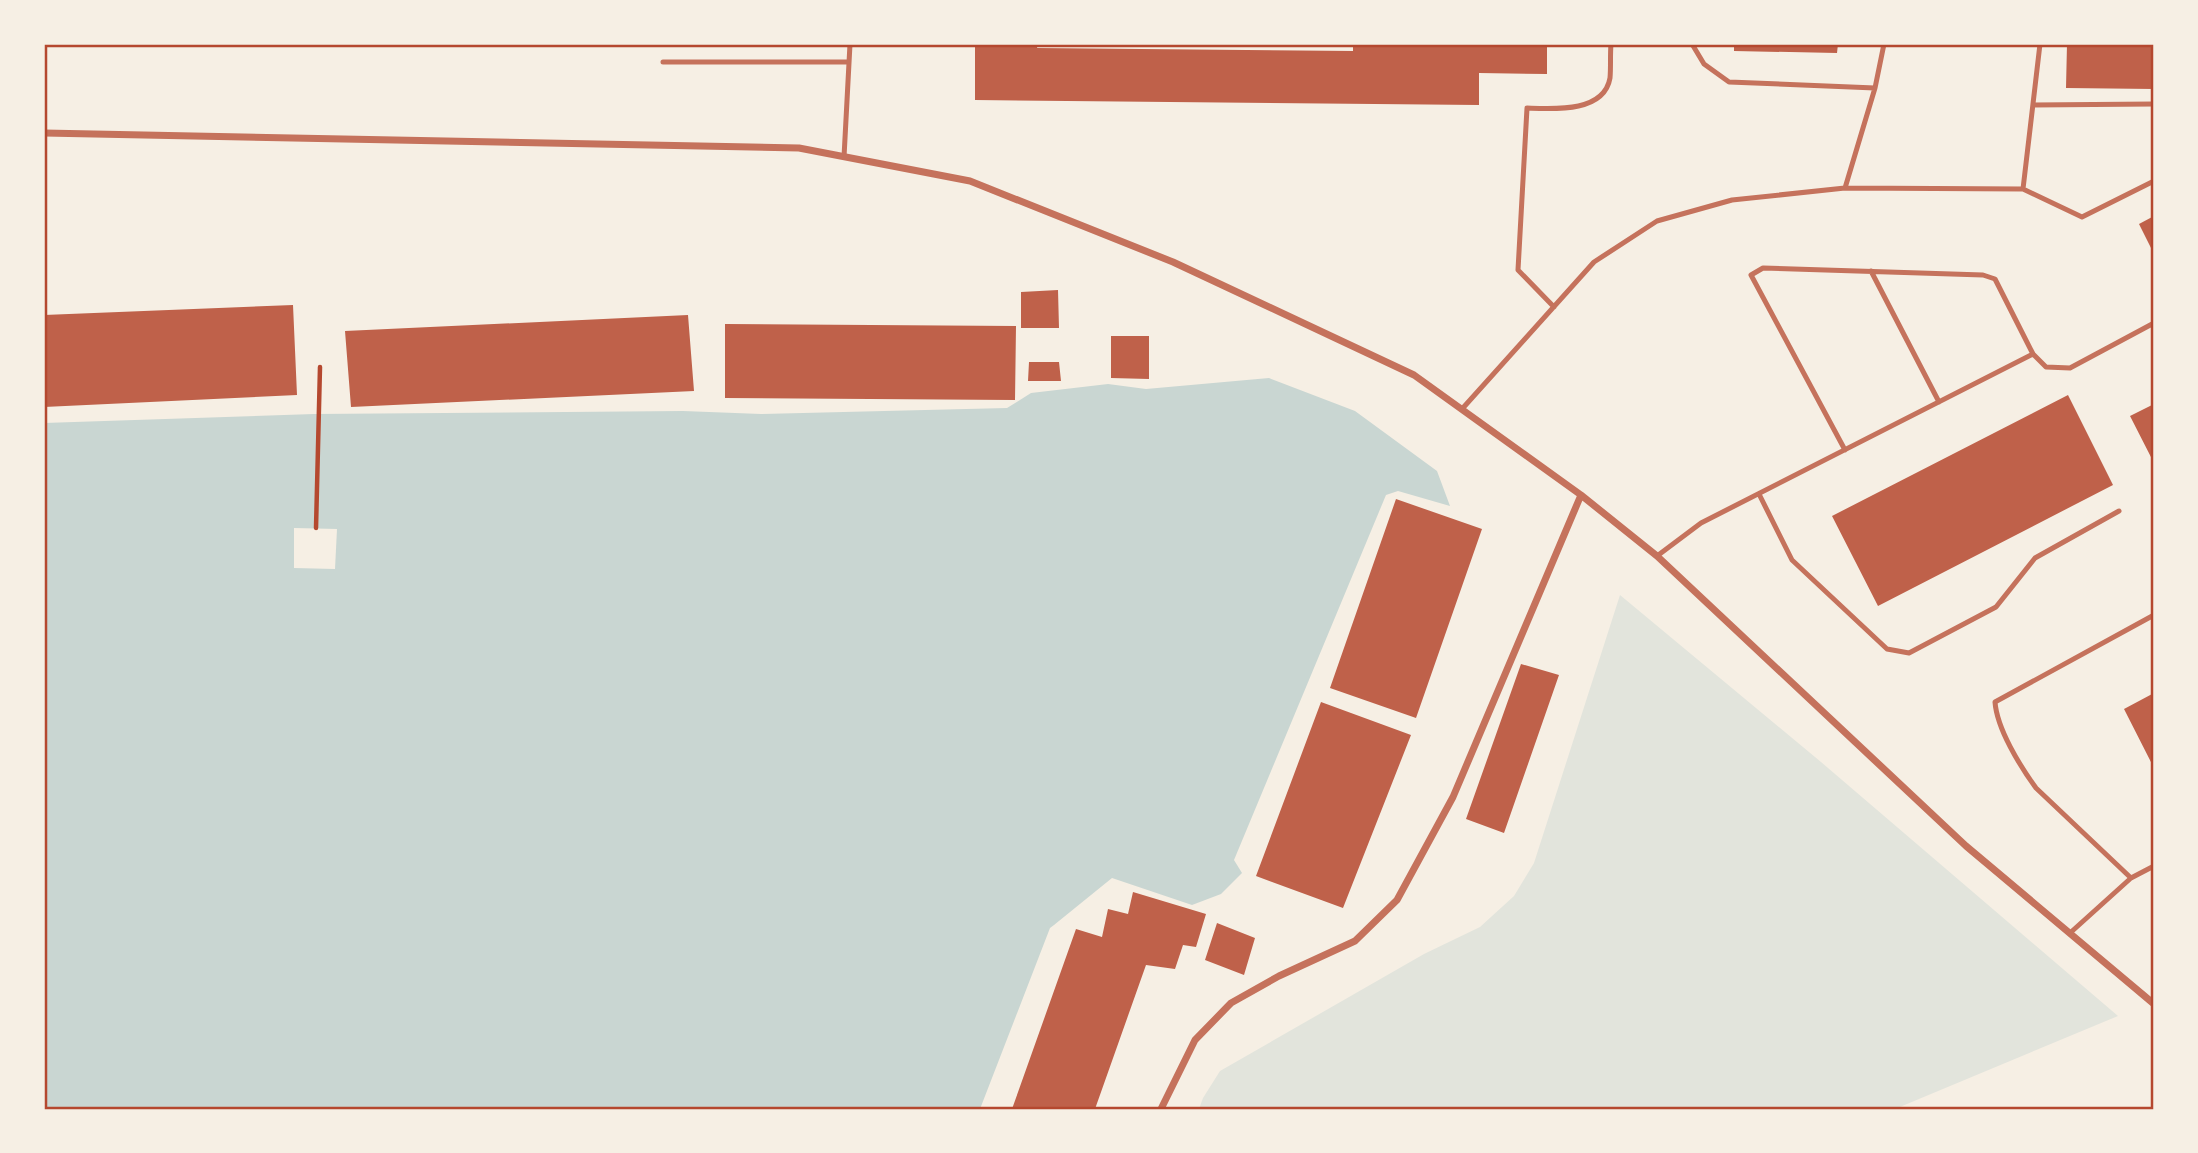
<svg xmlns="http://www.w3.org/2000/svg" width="2198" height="1153" viewBox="0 0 2198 1153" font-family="'Sofia Sans Condensed',sans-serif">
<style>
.green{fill:#e2e4dc}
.water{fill:#c9d6d2}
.pier{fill:#f6efe4}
.building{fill:#bf614a}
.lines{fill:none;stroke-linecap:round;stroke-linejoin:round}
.path{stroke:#b5482f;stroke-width:4.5}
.service{stroke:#c5725c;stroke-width:5}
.minor{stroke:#c5725c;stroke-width:7}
.neatline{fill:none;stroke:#b5482f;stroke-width:2.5}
</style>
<rect width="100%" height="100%" fill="#f6efe4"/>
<path class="green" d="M 1620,595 L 1821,762 L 2118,1016 L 1895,1109 L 1199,1109 L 1203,1098 L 1220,1071 L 1424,954 L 1480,927 L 1514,896 L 1534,863 Z"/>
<path class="water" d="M 1269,378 L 1355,411 L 1437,471 L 1450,506 L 1398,491 L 1386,495 L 1234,860 L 1242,873 L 1221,894 L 1192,905 L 1112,878 L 1054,925 L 1050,928 L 980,1109 L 44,1109 L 44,423 L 314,414 L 683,411 L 761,414 L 1007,408 L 1031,393 L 1108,384 L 1146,389 Z"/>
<path class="pier" d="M 294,528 L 337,529 L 335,569 L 294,568 Z"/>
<path class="building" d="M 975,44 L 1038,44 L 1037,48 L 1353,51 L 1353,44 L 1547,44 L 1547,74 L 1479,73 L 1479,105 L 975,100 Z
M 1734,44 L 1838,44 L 1837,53 L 1734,51 Z
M 2067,44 L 2154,44 L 2154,89 L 2066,88 Z
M 2154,216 L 2154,254 L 2139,224 Z
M 1058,290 L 1059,328 L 1021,328 L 1021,292 Z
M 293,305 L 297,395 L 44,407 L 44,315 Z
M 688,315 L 694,391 L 351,407 L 345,331 Z
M 725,324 L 1016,326 L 1015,400 L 725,398 Z
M 1111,336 L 1149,336 L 1149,379 L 1111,378 Z
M 1029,362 L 1059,362 L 1061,381 L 1028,381 Z
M 2068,395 L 2113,485 L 1878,606 L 1832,516 Z
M 2154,404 L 2154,463 L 2130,416 Z
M 1396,499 L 1482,529 L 1416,718 L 1330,688 Z
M 1521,664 L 1559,675 L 1504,833 L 1466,819 Z
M 2154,693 L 2154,768 L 2124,709 Z
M 1321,702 L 1411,735 L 1343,908 L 1256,876 Z
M 1133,892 L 1206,914 L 1196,947 L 1183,945 L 1175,969 L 1146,965 L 1095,1109 L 1012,1109 L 1076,929 L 1102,937 L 1108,909 L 1128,914 Z
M 1217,923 L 1255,938 L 1244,975 L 1205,960 Z"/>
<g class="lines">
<path class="path" d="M 316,528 L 320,367"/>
<path class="service" d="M 1692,44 L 1704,64 L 1729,82 L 1875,88 L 1845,188
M 663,62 L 849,62
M 1875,88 L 1884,44
M 2033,105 L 2154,104
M 844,157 L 850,44
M 2023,189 L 2040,44
M 1871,271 L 1939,402
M 1554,307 L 1518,270 L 1527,108 C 1553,109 1604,113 1610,78 C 1611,67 1610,55 1611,44
M 1462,409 L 1594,262 L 1657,221 L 1732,200 L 1845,188 L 2023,189 L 2082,217 L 2154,181
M 1845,450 L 1751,275 L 1763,268 L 1983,275 L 1995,279 L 2033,354
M 1759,494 L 1792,560 L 1887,649 L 1909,653 L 1996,607 L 2035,558 L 2119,511
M 1657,556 L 1701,523 L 2033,354 L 2046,367 L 2070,368 L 2154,323
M 2131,878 L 2154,866
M 2070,933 L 2131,878 L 2036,788 C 2020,766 1997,729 1995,702 L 2154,615"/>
<path class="minor" d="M 44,133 L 799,148 L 970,181 L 1173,262 L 1414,375 L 1581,495 L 1657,556 L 1966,846 L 2154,1004
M 1161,1109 L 1195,1040 L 1231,1003 L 1279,976 L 1355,941 L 1397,900 L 1453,797 L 1581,495"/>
</g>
<rect width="2198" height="1153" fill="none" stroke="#f6efe4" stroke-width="91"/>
<rect x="46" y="46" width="2106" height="1062" class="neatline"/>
</svg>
